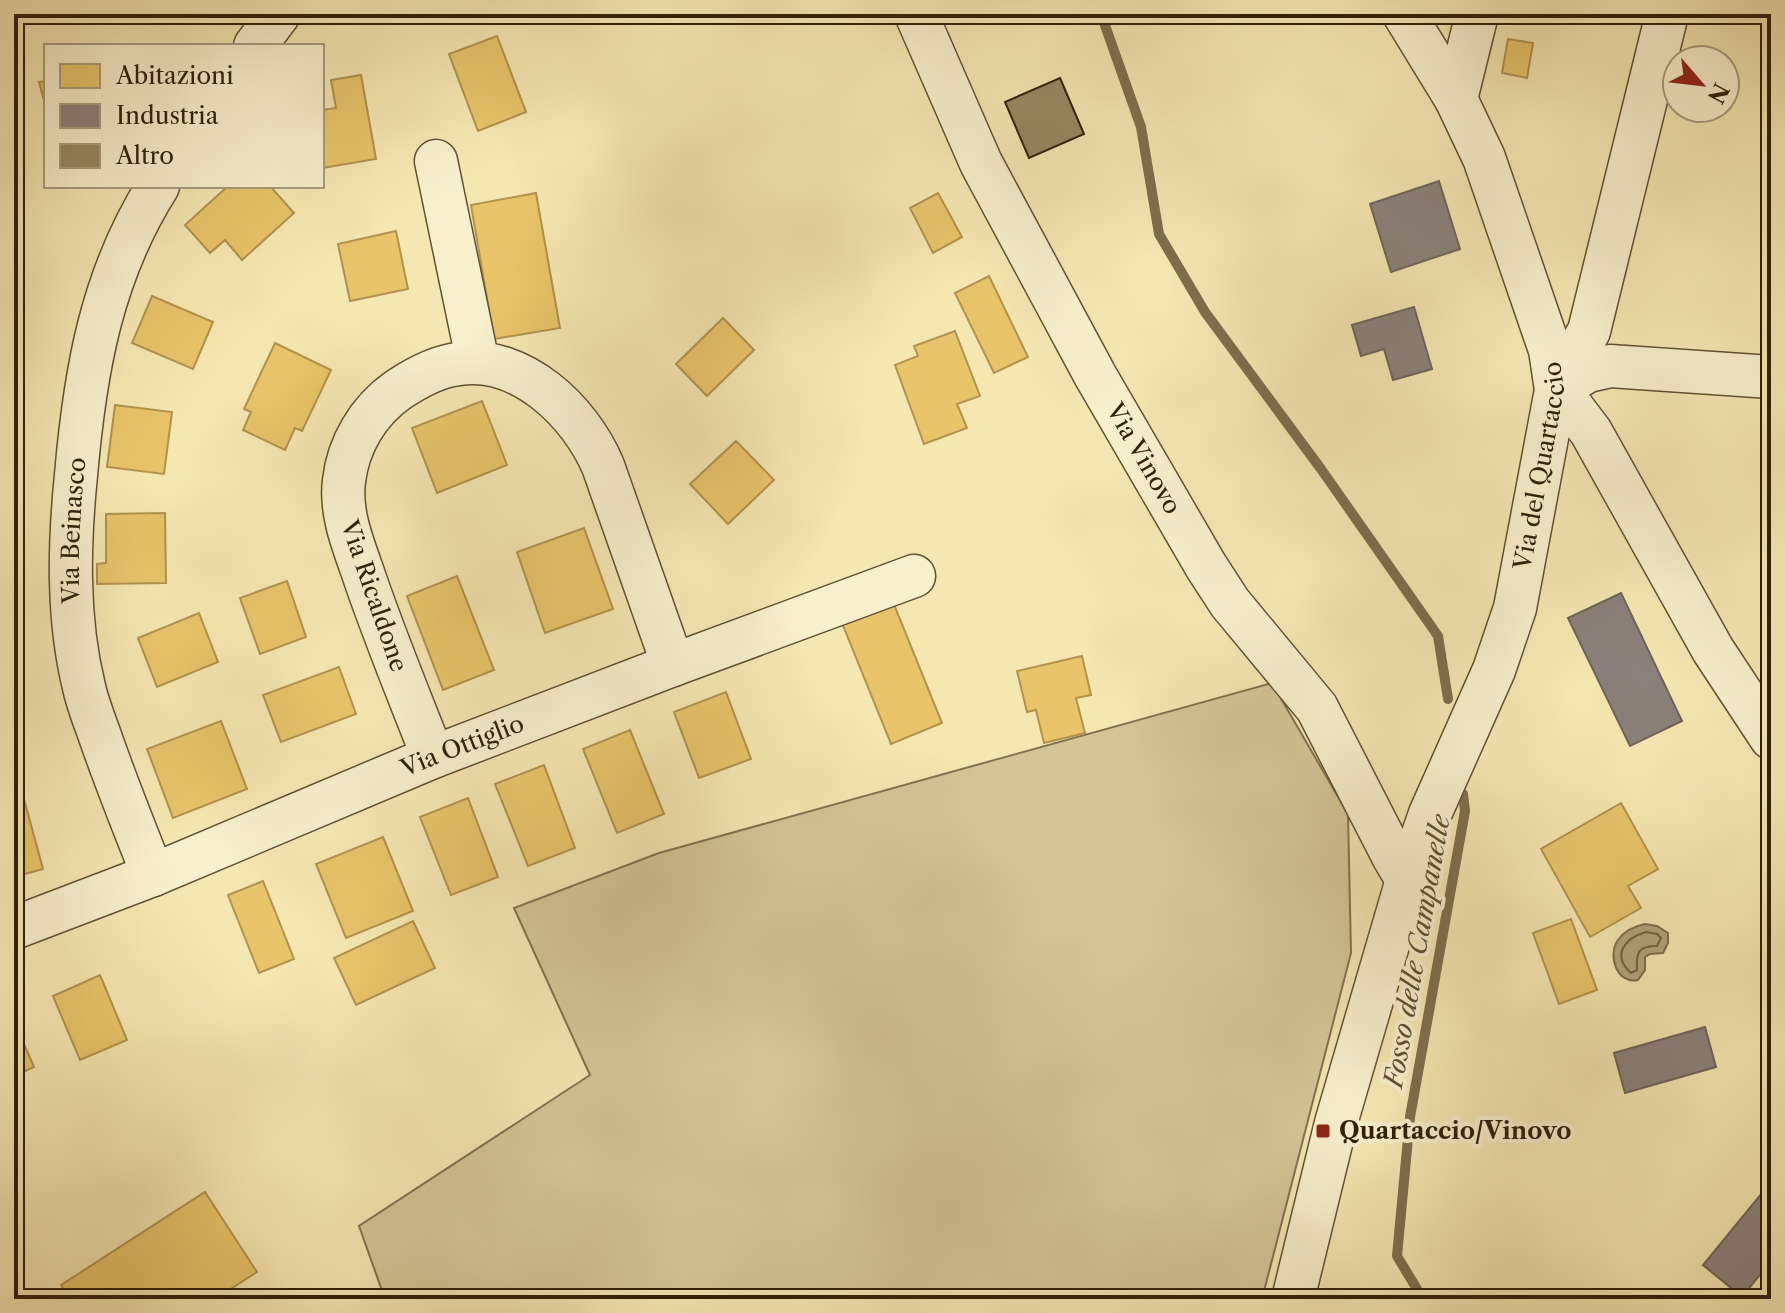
<svg xmlns="http://www.w3.org/2000/svg" width="1785" height="1313" viewBox="0 0 1785 1313" font-family="'Libre Caslon Text',serif">
<style>
.green{fill:#d4c596;stroke:#827250;stroke-width:2}
.water{fill:#b2a379;stroke:#7e6e4d;stroke-width:2}
.homes{fill:#e9c46a;stroke:#b2924e;stroke-width:2}
.industry{fill:#8a817c;stroke:#6f645a;stroke-width:2}
.lines{fill:none;stroke-linecap:round;stroke-linejoin:round}
.shore{stroke:#716142;stroke-width:2}
.stream{stroke:#7e6e4d;stroke-width:10}
.building{fill:#968762;stroke:#301f0b;stroke-width:2}
.minor-casing{stroke:#615135;stroke-width:45}
.minor{stroke:#f8efcd;stroke-width:42}
.poi-dot{fill:#8f2418;stroke:#f8efcd;stroke-width:3}
.labels{text-anchor:middle;stroke-width:8;stroke-linejoin:round;paint-order:stroke}
.street-label{font-size:24px;fill:#301f0b;stroke:#f8efcd}
.poi-label{font-size:24px;font-weight:bold;fill:#301f0b;stroke:#f8efcd;text-anchor:start}
.water-label{font-size:26px;font-style:italic;fill:#5e4d32;stroke:#f8efcd}
</style>
<rect width="100%" height="100%" fill="#f5e7b2"/>
<filter id="stains"><feTurbulence type="fractalNoise" baseFrequency=".0025" numOctaves="4"/><feColorMatrix values="0 0 0 0 .2 0 0 0 0 .09 0 0 0 0 .02 0 0 0 .5 -.17"/></filter>
<radialGradient id="worn" r=".72"><stop offset=".6" stop-color="#630" stop-opacity="0"/><stop offset="1" stop-color="#630" stop-opacity=".3"/></radialGradient>
<path class="green" d="M 1272,683 L 1348,814 L 1351,953 L 1262,1299 L 385,1299 L 359,1226 L 590,1075 L 514,908 L 659,853 Z"/>
<path class="water" d="M 1645,924 L 1657,926 L 1668,933 L 1668,943 L 1663,953 L 1650,954 L 1645,957 L 1645,970 L 1638,980 C 1617,985 1607,955 1618,940 C 1625,930 1635,926 1645,924 Z"/>
<path class="homes" d="M 365,14 L 390,14 L 367,22 Z
M 497,36 L 526,112 L 478,131 L 449,54 Z
M 1508,39 L 1533,43 L 1527,78 L 1502,73 Z
M 361,75 L 376,159 L 322,168 L 322,110 L 336,108 L 331,80 Z
M 46,81 L 46,108 L 39,82 Z
M 228,186 L 270,186 L 294,213 L 242,260 L 225,240 L 210,253 L 185,225 Z
M 536,193 L 560,328 L 494,339 L 471,205 Z
M 938,193 L 962,237 L 933,253 L 910,208 Z
M 396,231 L 408,289 L 350,301 L 338,244 Z
M 989,276 L 1028,357 L 994,373 L 955,293 Z
M 152,296 L 213,322 L 193,369 L 132,343 Z
M 723,318 L 754,350 L 707,396 L 676,364 Z
M 955,331 L 980,396 L 957,404 L 967,428 L 924,444 L 895,365 L 918,356 L 914,346 Z
M 275,343 L 331,370 L 302,431 L 295,428 L 285,450 L 243,430 L 251,412 L 244,409 Z
M 482,401 L 507,465 L 437,493 L 412,428 Z
M 115,405 L 172,412 L 164,474 L 107,467 Z
M 736,441 L 774,480 L 728,524 L 690,484 Z
M 165,513 L 166,583 L 97,584 L 97,564 L 106,563 L 106,514 Z
M 584,528 L 613,609 L 545,633 L 517,552 Z
M 457,576 L 494,670 L 443,690 L 407,596 Z
M 287,581 L 306,637 L 260,654 L 240,598 Z
M 893,602 L 942,723 L 891,744 L 842,623 Z
M 199,613 L 218,662 L 157,687 L 138,638 Z
M 1082,656 L 1091,695 L 1076,698 L 1085,733 L 1044,743 L 1036,710 L 1027,712 L 1017,671 Z
M 339,667 L 356,714 L 281,742 L 263,695 Z
M 726,692 L 751,759 L 699,778 L 674,712 Z
M 221,721 L 247,789 L 173,818 L 147,749 Z
M 630,730 L 664,814 L 617,833 L 583,749 Z
M 544,765 L 575,848 L 528,866 L 495,784 Z
M 21,788 L 43,869 L 14,877 L 14,790 Z
M 468,798 L 498,877 L 451,895 L 420,817 Z
M 1621,803 L 1658,869 L 1628,886 L 1641,908 L 1590,937 L 1541,849 Z
M 383,837 L 413,911 L 346,938 L 316,864 Z
M 263,881 L 294,959 L 259,973 L 228,895 Z
M 1571,919 L 1597,990 L 1559,1004 L 1533,933 Z
M 413,921 L 435,968 L 356,1005 L 334,958 Z
M 100,975 L 127,1040 L 80,1060 L 53,996 Z
M 14,1021 L 34,1067 L 14,1076 Z
M 205,1192 L 257,1272 L 215,1299 L 70,1299 L 61,1285 Z"/>
<path class="industry" d="M 1439,181 L 1460,249 L 1391,272 L 1370,204 Z
M 1414,307 L 1432,369 L 1393,380 L 1384,349 L 1361,356 L 1352,325 Z
M 1621,593 L 1682,721 L 1630,746 L 1568,618 Z
M 1705,1027 L 1716,1067 L 1625,1093 L 1614,1053 Z
M 1771,1182 L 1771,1261 L 1742,1297 L 1703,1265 Z"/>
<g class="lines">
<path class="shore" d="M 1646,932 L 1657,934 L 1661,938 L 1657,946 C 1638,946 1636,952 1637,970 L 1631,973 C 1611,955 1625,938 1646,932 Z"/>
<path class="stream" d="M 1101,14 L 1141,127 L 1159,234 L 1205,312 L 1321,469 L 1438,636 L 1448,699
M 1423,1299 L 1397,1256 L 1410,1117 L 1465,811 L 1463,794"/>
</g>
<path class="building" d="M 1060,78 L 1084,134 L 1029,158 L 1005,102 Z"/>
<g class="lines">
<g class="minor-casing">
<g id="minor">
<path id="s1" d="M 916,14 L 981,163 L 1095,375 L 1206,566 L 1230,603 L 1317,708 L 1393,856 L 1407,880"/>
<path d="M 255,46 L 279,14"/>
<path d="M 1456,99 L 1477,14"/>
<path d="M 436,161 L 478,363"/>
<path d="M 1556,390 L 1569,403 L 1591,432 L 1713,650 L 1771,738"/>
<path d="M 1556,390 L 1589,331 L 1667,14"/>
<path d="M 1556,390 L 1588,371 L 1610,366 L 1771,377"/>
<path d="M 433,757 C 409,695 383,633 362,570 C 352,542 340,511 344,481 C 348,445 368,411 398,390 C 416,378 437,366 459,364 C 522,355 580,412 603,466 L 673,665"/>
<path id="s2" d="M 153,875 C 135,830 117,785 101,739 C 95,722 88,705 84,687 C 67,618 69,545 76,475 C 85,372 101,276 158,186"/>
<path id="s3" d="M 14,928 L 153,875 L 433,757 L 673,665 L 914,576"/>
<path id="s4" d="M 1293,1299 L 1336,1123 L 1407,880 L 1430,814 L 1494,670 L 1515,608 L 1556,390 L 1550,350 L 1484,158 L 1456,99 L 1404,14"/>
</g>
</g>
<use href="#minor" class="minor"/>
</g>
<rect class="poi-dot" x="1315" y="1123" width="16" height="16" rx="4"/>
<g class="labels">
<g class="street-label">
<text dy="8" stroke="none"><textPath href="#s1" startOffset="500">Via Vinovo</textPath></text>
<text dy="8" stroke="none"><textPath href="#s4" startOffset="872">Via del Quartaccio</textPath></text>
<text dy="8" stroke="none"><textPath href="#s2" startOffset="358">Via Beinasco</textPath></text>
<text transform="translate(374 596) rotate(71)" y="8">Via Ricaldone</text>
<text dy="8" stroke="none"><textPath href="#s3" startOffset="484">Via Ottiglio</textPath></text>
</g>
<g class="poi-label">
<text x="1339" y="1139">Quartaccio/Vinovo</text>
</g>
<g class="water-label">
<text transform="translate(1417 951) rotate(-80)" y="9">Fosso delle Campanelle</text>
</g>
</g>
<rect width="1785" height="1313" fill="none" stroke="#f5e7b2" stroke-width="48"/>
<rect x="16" y="16" width="1753" height="1281" fill="none" stroke="#301f0b" stroke-width="4"/>
<rect x="24" y="24" width="1737" height="1265" fill="none" stroke="#301f0b" stroke-width="2"/>
<rect x="44" y="44" width="280" height="144" fill="#f8efcd" stroke="#a89c7f" stroke-width="2"/>
<rect x="60" y="64" width="40" height="24" fill="#e9c46a" stroke="#a89c7f" stroke-width="2"/>
<text x="116" y="84" font-size="24" fill="#301f0b">Abitazioni</text>
<rect x="60" y="104" width="40" height="24" fill="#8a817c" stroke="#a89c7f" stroke-width="2"/>
<text x="116" y="124" font-size="24" fill="#301f0b">Industria</text>
<rect x="60" y="144" width="40" height="24" fill="#968762" stroke="#a89c7f" stroke-width="2"/>
<text x="116" y="164" font-size="24" fill="#301f0b">Altro</text>
<g transform="translate(1701 84) rotate(118)"><circle r="38" fill="#f8efcd" stroke="#a89c7f" stroke-width="2"/>
<path d="M0-6L14 30L0 20L-14 30Z" fill="#8f2418"/>
<text y="-12" font-size="22" font-weight="bold" text-anchor="middle" fill="#301f0b">N</text>
</g>
<rect width="100%" height="100%" filter="url(#stains)"/>
<rect width="100%" height="100%" fill="url(#worn)"/>
</svg>
